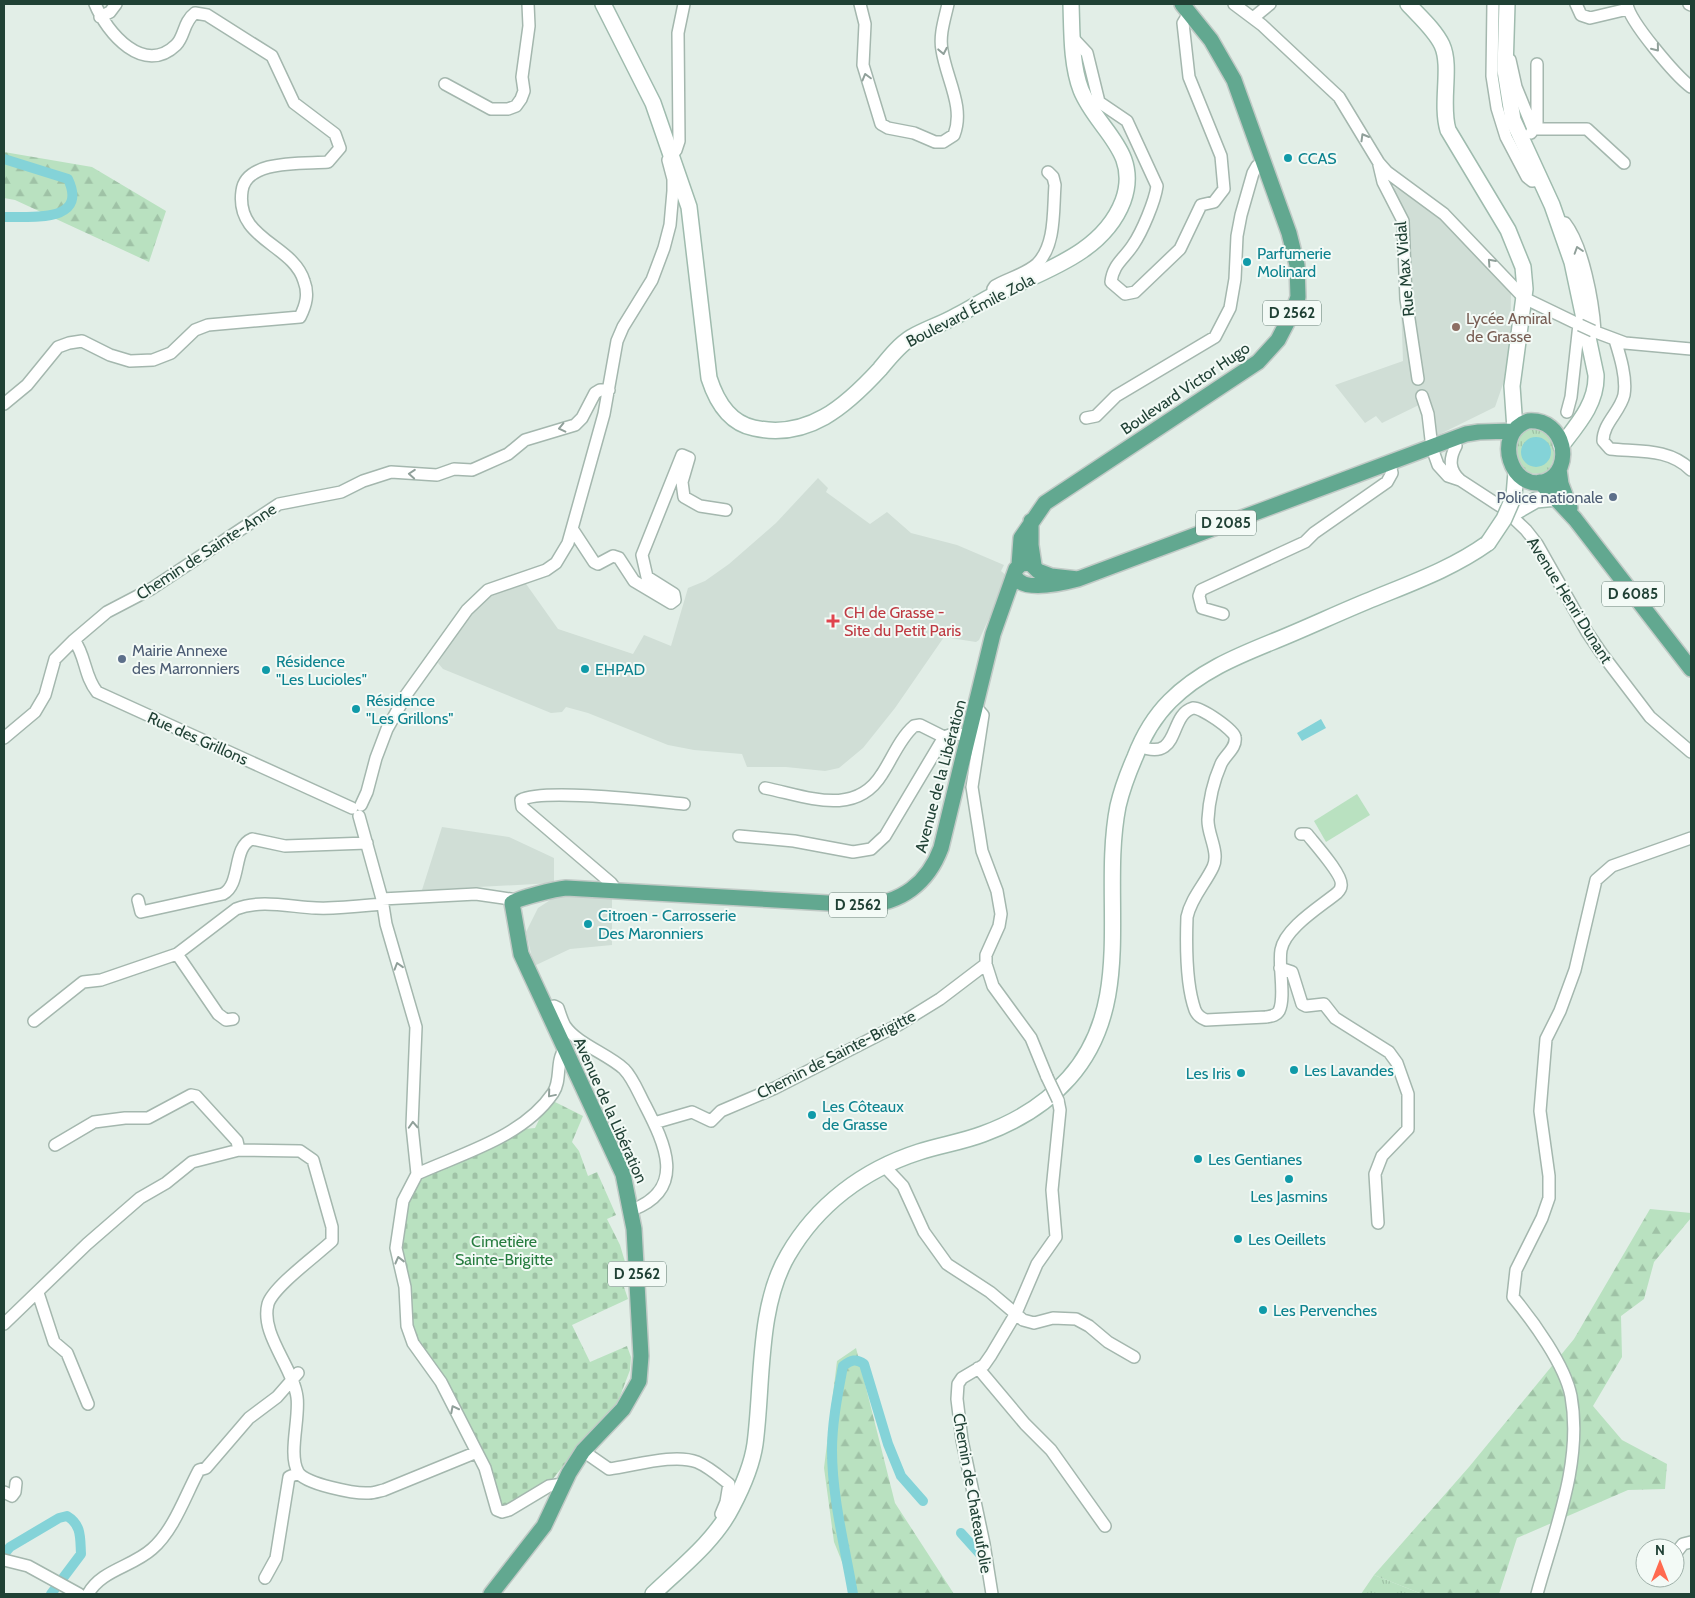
<svg xmlns="http://www.w3.org/2000/svg" width="1695" height="1598" viewBox="0 0 1695 1598" font-family="Cabin,sans-serif">
<style>
.built{fill:#d0ded6}
.grass{fill:url(#grass-tufts)}
.forest{fill:url(#forest-firs)}
.cemetery{fill:url(#cemetery-stones)}
.garden{fill:#b9e1c0}
.water{fill:#84d3d8}
.lines{fill:none;stroke-linecap:round;stroke-linejoin:round}
.canal{stroke:#84d3d8;stroke-width:10}
.street-casing{stroke:#a4b7ae;stroke-width:14}
.secondary-casing{stroke:#9fbbae;stroke-width:18}
.primary-casing{stroke:#c1cac6;stroke-width:18}
.street{stroke:#fff;stroke-width:11}
.secondary{stroke:#fff;stroke-width:15}
.primary{stroke:#62a890;stroke-width:15}
.street-bridge-casing{stroke:#a4b7ae;stroke-width:14;stroke-linecap:butt}
.secondary-bridge-casing{stroke:#9fbbae;stroke-width:18;stroke-linecap:butt}
.street-bridge{stroke:#fff;stroke-width:11}
.secondary-bridge{stroke:#fff;stroke-width:15}
.oneway{stroke:#90a09a}
.culture-dot{fill:#0f9aa8;stroke:#f3faf6;stroke-width:2}
.education-dot{fill:#8d6e63;stroke:#f3faf6;stroke-width:2}
.service-dot{fill:#5c6f8a;stroke:#f3faf6;stroke-width:2}
.health-dot{fill:#e0444e;stroke:#f3faf6;stroke-width:2}
.labels{text-anchor:middle;stroke-width:4;stroke-linejoin:round;paint-order:stroke}
.shield{fill:#f3faf6;stroke:#5f786f;stroke-width:1}
.shield-label{font-size:15px;font-weight:bold;fill:#204135}
.culture-label{font-size:16px;fill:#0d838f;stroke:#f3faf6;text-anchor:start}
.street-label{font-size:16px;fill:#204135;stroke:#f3faf6}
.education-label{font-size:16px;fill:#785e54;stroke:#f3faf6;text-anchor:start}
.service-label{font-size:16px;fill:#4e5e75;stroke:#f3faf6;text-anchor:end}
.health-label{font-size:16px;fill:#be3a42;stroke:#f3faf6;text-anchor:start}
.park-label{font-size:16px;fill:#267c3f;stroke:#f3faf6}
</style>
<defs>
<pattern id="grass-tufts" width="24" height="20" patternUnits="userSpaceOnUse" patternTransform="scale(1.25)"><rect width="24" height="20" fill="#b9e1c0"/><path d="M3 7l-1-3M5 7V3M7 7l1-3M15 17l-1-3M17 17v-4M19 17l1-3" fill="none" stroke="#9fc2a6"/></pattern>
<pattern id="forest-firs" width="22" height="20" patternUnits="userSpaceOnUse" patternTransform="scale(1.25)"><rect width="22" height="20" fill="#b9e1c0"/><path d="M5 1l3.5 6h-7zM16 11l3.5 6h-7z" fill="#9fc2a6"/></pattern>
<pattern id="cemetery-stones" width="16" height="16" patternUnits="userSpaceOnUse" patternTransform="scale(1.25)"><rect width="16" height="16" fill="#b9e1c0"/><path d="M2 7V4a2 2 0 0 1 4 0v3zM10 15v-3a2 2 0 0 1 4 0v3z" fill="#9fc2a6"/></pattern>
</defs>
<rect width="100%" height="100%" fill="#e2eee7"/>
<path class="built" d="M 1391,186 L 1405,192 L 1447,224 L 1511,293 L 1510,364 L 1495,407 L 1428,440 L 1421,404 L 1382,423 L 1376,416 L 1365,423 L 1335,385 L 1403,361 L 1398,220 Z
M 818,478 L 828,488 L 826,492 L 870,524 L 887,512 L 911,533 L 957,545 L 1004,565 L 1001,571 L 1008,577 L 979,640 L 976,642 L 944,637 L 895,708 L 863,748 L 839,768 L 825,771 L 786,767 L 747,767 L 742,754 L 694,750 L 668,745 L 588,713 L 566,707 L 562,712 L 551,713 L 443,669 L 438,663 L 470,613 L 489,593 L 524,581 L 558,629 L 633,654 L 644,635 L 671,646 L 688,588 L 705,581 L 729,564 L 776,523 Z
M 442,827 L 509,837 L 554,858 L 554,883 L 422,890 Z
M 558,895 L 612,897 L 612,945 L 570,949 L 534,966 L 526,932 L 538,908 Z"/>
<path class="grass" d="M 1537,427 L 1549,434 L 1556,454 L 1549,470 C 1520,487 1504,443 1522,431 C 1526,428 1533,428 1537,427 Z
M 1374,1575 L 1422,1594 L 1361,1594 Z"/>
<path class="forest" d="M 4,152 L 92,167 L 166,211 L 149,262 L 15,200 L 4,198 Z
M 1650,1209 L 1691,1213 L 1691,1218 L 1654,1262 L 1644,1299 L 1621,1316 L 1622,1357 L 1593,1406 L 1622,1440 L 1667,1464 L 1665,1489 L 1628,1490 L 1517,1538 L 1499,1594 L 1422,1594 L 1374,1575 L 1469,1467 L 1574,1339 Z
M 856,1348 L 895,1503 L 954,1594 L 855,1594 L 834,1542 L 824,1468 L 837,1361 Z"/>
<path class="cemetery" d="M 549,1099 L 583,1116 L 572,1142 L 579,1151 L 588,1176 L 597,1172 L 616,1215 L 607,1219 L 620,1245 L 631,1282 L 624,1287 L 628,1299 L 572,1325 L 590,1362 L 627,1346 L 631,1357 L 630,1370 L 616,1407 L 582,1442 L 552,1480 L 531,1495 L 509,1507 L 500,1505 L 417,1343 L 413,1331 L 399,1248 L 411,1191 L 423,1177 L 524,1129 L 535,1128 Z"/>
<path class="garden" d="M 1357,794 L 1370,815 L 1326,842 L 1314,821 Z"/>
<path class="water" d="M1521 452a15 15 0 1 1 30 0a15 15 0 1 1-30 0Z
M 1321,719 L 1326,728 L 1302,741 L 1297,733 Z"/>
<g class="lines">
<path class="canal" d="M 4,159 L 68,179 C 89,224 29,216 4,217
M 961,1533 L 979,1553
M 4,1554 L 10,1547 L 59,1518 L 67,1516 C 82,1525 80,1538 81,1554 L 51,1594
M 853,1594 C 845,1547 832,1498 832,1450 C 832,1422 838,1393 843,1366 C 851,1360 856,1358 864,1364 L 888,1444 L 901,1476 L 923,1501"/>
<g class="street-casing">
<path id="street" d="M 860,4 L 865,24 L 863,65 L 881,124 L 888,128 L 914,133 L 935,142 L 943,142 L 954,135 C 965,107 946,78 942,50 C 939,35 945,18 948,4
M 1234,4 L 1262,25 L 1339,97 L 1379,163 L 1387,172 L 1444,214 L 1524,298 L 1580,325
M 1493,4 L 1492,76 L 1497,108 L 1506,137 L 1527,177 L 1532,181 L 1540,180
M 1576,4 L 1581,15 L 1590,18 L 1628,9
M 1627,4 C 1629,21 1676,76 1691,87
M 1689,4 L 1691,5
M 100,17 L 110,12 L 116,4
M 1253,18 L 1270,4
M 1072,37 L 1087,53 L 1099,102 L 1127,121 L 1157,186 C 1155,201 1142,232 1133,245 C 1124,259 1113,264 1111,282 L 1125,294 L 1135,292 L 1180,249 L 1201,205 L 1214,202 L 1224,189 L 1221,156 L 1189,77 L 1183,23 L 1189,13
M 1510,60 L 1516,87 L 1533,129
M 445,84 L 491,109 L 508,109 L 516,106 L 521,99 L 524,91 L 522,77 L 529,26 L 528,4
M 1533,129 L 1587,129 L 1624,163
M 1531,133 L 1537,123 L 1537,64
M 1379,165 L 1383,182 L 1403,221 L 1406,299 L 1418,379
M 1558,222 L 1565,223 C 1583,246 1593,301 1595,331
M 995,294 L 993,289 L 995,286 C 1007,279 1026,274 1037,264 C 1056,245 1053,210 1055,185 L 1053,177 L 1048,172
M 1593,331 L 1625,343 L 1691,349
M 1615,340 C 1620,356 1627,378 1624,395 C 1620,412 1603,423 1603,441 L 1610,449 C 1639,452 1669,448 1691,470
M 1422,396 L 1428,414 L 1432,448 L 1438,465 L 1448,476 L 1460,480 L 1503,508 L 1526,530 L 1537,544 L 1587,632 L 1602,654 L 1650,717 L 1691,752
M 4,404 L 27,385 L 58,347 L 69,343 L 82,341 L 110,355 L 130,361 L 153,360 L 171,353 L 195,330 L 208,325 L 300,317 C 306,305 309,294 304,281 C 293,244 235,240 242,191 C 246,159 303,164 328,162 L 340,148 L 335,134 L 294,103 L 272,56 L 207,15 L 195,13 C 183,22 185,36 176,45 C 144,76 107,33 95,4
M 1567,412 L 1571,397 L 1579,324
M 1086,418 L 1096,416 L 1116,396 L 1215,337 L 1230,308 L 1235,279 L 1237,236 L 1241,215 L 1253,173 L 1257,166 L 1264,163
M 1456,446 C 1449,459 1449,470 1460,480
M 573,530 L 594,562 L 598,564 L 613,556 L 619,558 L 634,581 L 671,603 L 675,600 L 674,594 L 647,577 L 642,555 L 682,455 L 689,458 L 682,482 L 684,497 L 700,506 L 726,510
M 1223,614 L 1202,608 L 1199,596 L 1201,590 L 1305,542 L 1314,533 L 1387,482 L 1392,473 L 1390,464
M 74,640 C 86,656 84,676 97,692 L 352,808
M 4,738 L 35,712 L 45,695 L 55,659 L 74,640 L 107,612 L 151,589 L 279,504 L 341,492 L 363,481 L 391,472 L 437,475 L 454,469 L 472,470 L 508,454 L 525,440 L 575,425 L 582,418 L 595,393 L 600,390 L 609,390
M 1139,746 C 1181,763 1168,715 1193,708 C 1201,707 1234,730 1235,737 C 1237,748 1225,755 1221,764 C 1214,780 1209,801 1208,819 C 1207,834 1220,852 1213,867 C 1205,884 1191,898 1187,917 C 1186,944 1186,985 1195,1010 C 1197,1015 1201,1018 1206,1020 L 1266,1017 C 1271,1016 1276,1016 1279,1011 C 1286,997 1278,966 1281,950 C 1285,928 1320,907 1337,893 C 1339,891 1341,889 1341,886 C 1344,876 1314,843 1307,834 L 1301,834
M 765,788 C 806,796 855,818 882,774 C 892,759 900,738 914,726 L 920,725 L 944,737
M 361,805 L 367,792 L 376,758 L 387,729 L 406,695 L 467,610 L 488,590 L 546,570 L 556,563 L 568,543 L 604,414 L 617,341 L 623,327 L 652,280 L 664,248 L 670,225 L 673,191 L 673,179 L 668,160 L 676,150 L 679,141 L 678,33 L 684,4
M 359,816 L 382,899 L 386,924 L 416,1027 L 412,1126 L 417,1174
M 739,836 L 794,841 L 853,852 L 871,849 L 885,836 L 944,737 L 953,734 L 970,735
M 617,891 L 611,883 L 522,807 L 521,800 C 543,788 653,801 684,804
M 382,899 L 476,894 L 517,900
M 138,900 L 141,912 L 223,894 C 242,884 232,847 252,839 L 285,846 L 367,843
M 177,954 L 218,1014 L 226,1020 L 233,1019
M 986,964 L 993,986 L 1031,1038 L 1047,1077
M 1280,968 L 1292,972 L 1302,1004 L 1306,1006 L 1324,1004 L 1335,1018 L 1389,1052 L 1397,1063 L 1408,1094 L 1408,1129 L 1382,1156 L 1375,1174 L 1378,1223
M 547,1009 L 554,1006 L 558,1008 C 560,1014 562,1021 565,1026 C 577,1044 608,1054 624,1069 C 633,1078 639,1094 645,1105 C 665,1144 687,1189 632,1210
M 34,1021 L 83,982 L 101,980 L 177,954 L 236,909 C 260,899 291,907 316,908 C 338,909 361,906 382,904
M 654,1123 L 692,1112 L 711,1121 L 721,1111 L 775,1088 L 898,1025 L 940,999 L 986,964 L 986,955 L 999,926 L 1001,914 L 997,891 L 982,851 L 972,787 L 983,715 L 976,707
M 55,1145 L 94,1122 L 125,1118 L 148,1118 L 191,1095 L 196,1096 L 237,1141 L 239,1150
M 885,1167 L 903,1186 L 924,1232 L 947,1264 L 990,1292 L 1023,1320 L 1034,1323 L 1053,1318 L 1076,1319 L 1089,1326 L 1108,1342 L 1134,1357
M 417,1174 L 403,1201 L 396,1248 L 405,1287 L 407,1326 L 413,1343 L 441,1382 L 485,1468 L 497,1510 L 502,1512 L 509,1510 L 549,1486 L 563,1484
M 417,1174 C 463,1153 523,1137 553,1093 C 562,1080 555,1061 565,1049
M 38,1293 L 54,1342 L 67,1353 L 88,1404
M 4,1324 L 87,1244 L 140,1198 L 166,1183 L 192,1162 L 239,1150 L 300,1151 L 313,1160 L 332,1227 L 332,1241 C 317,1255 273,1287 268,1304 C 260,1334 293,1367 297,1397 C 300,1418 288,1454 298,1472 C 304,1484 356,1494 369,1493 C 374,1493 379,1491 384,1490 L 477,1452
M 978,1368 L 1025,1424 L 1051,1450 L 1105,1526
M 583,1451 L 609,1469 C 634,1466 674,1453 697,1462 C 709,1467 719,1476 729,1484 L 726,1502 L 721,1514
M 4,1492 L 12,1496 L 15,1492 L 16,1483
M 1676,1553 L 1683,1544 L 1691,1542
M 4,1560 L 28,1566 L 79,1594
M 265,1578 L 276,1558 L 289,1477 L 298,1473
M 88,1594 C 101,1570 132,1567 152,1549 C 174,1530 185,1496 199,1470 L 206,1468 L 249,1418 L 277,1397 L 298,1373
M 992,1594 L 984,1544 L 962,1440 L 957,1399 L 958,1384 L 962,1378 L 984,1365 L 991,1355 L 1016,1313 L 1037,1264 L 1056,1237 L 1052,1190 L 1060,1110 L 1058,1100
M 1537,1594 C 1554,1531 1583,1463 1571,1396 C 1565,1365 1533,1321 1513,1297 L 1516,1270 L 1542,1218 L 1549,1198 L 1549,1176 L 1540,1111 L 1546,1039 L 1560,1011 L 1575,970 L 1596,880 L 1612,866 L 1691,838"/>
</g>
<g class="secondary-casing">
<path id="secondary" d="M 603,4 L 653,103 L 689,207 L 709,378 C 716,400 729,423 754,428 C 808,440 846,406 880,369 C 889,358 899,345 912,337 C 926,329 942,324 956,316 C 970,309 982,301 996,294 C 1042,271 1103,254 1123,201 C 1141,151 1097,130 1081,90 C 1071,64 1072,31 1071,4
M 1408,4 C 1419,16 1435,30 1442,45 C 1452,67 1440,103 1448,130 L 1508,230 L 1523,267 L 1525,289 L 1512,386 L 1515,429
M 1507,4 L 1505,70 L 1513,120 L 1552,205 L 1572,262 L 1596,375 C 1597,403 1578,424 1561,446
M 1514,496 L 1516,472
M 1517,511 L 1536,500 L 1557,498
M 653,1594 C 680,1568 715,1541 732,1507 C 742,1488 752,1465 755,1444 C 763,1385 757,1307 788,1255 C 817,1205 863,1170 919,1152 C 940,1145 962,1142 983,1134 C 1016,1122 1046,1104 1069,1078 C 1137,1002 1100,897 1118,806 C 1122,789 1128,773 1135,757 C 1143,736 1154,717 1170,701 C 1199,672 1235,657 1272,642 C 1307,628 1340,612 1375,598 C 1414,582 1453,568 1488,543"/>
</g>
<g class="primary-casing">
<path id="primary" d="M 1528,421 C 1566,418 1574,470 1546,481 C 1511,494 1492,433 1528,421 Z
M 1559,469 L 1561,484 L 1570,508
M 1540,482 L 1575,519 L 1691,669
M 1031,521 L 1031,545 L 1034,565
M 1019,565 L 1021,538 L 1045,503 L 1258,362 L 1278,340 L 1293,311 L 1298,297 L 1297,265 L 1289,233 L 1234,80 L 1211,40 L 1182,4
M 1015,576 C 1022,593 1063,583 1078,579 L 1466,434 L 1479,432 L 1513,431
M 491,1594 L 544,1526 L 569,1473 L 583,1451 L 623,1409 L 639,1381 L 641,1356 L 634,1229 L 623,1174 L 521,954 L 512,903 C 518,898 556,889 566,888 L 863,905 C 901,904 928,883 941,848 L 993,634 L 1016,569 L 1021,564 L 1030,563 L 1038,571 L 1051,576 L 1078,579"/>
</g>
<use href="#street" class="street"/>
<use href="#secondary" class="secondary"/>
<use href="#primary" class="primary"/>
<g class="street-bridge-casing">
<path id="street-bridge" d="M 1580,325 L 1593,331
M 1047,1077 L 1058,1100"/>
</g>
<g class="secondary-bridge-casing">
<path id="secondary-bridge" d="M 1488,543 L 1504,519 L 1514,496"/>
</g>
<use href="#street-bridge" class="street-bridge"/>
<use href="#secondary-bridge" class="secondary-bridge"/>
</g>
<defs><path id="oneway-chevron" d="M-2-3.5L2.5 0L-2 3.5" fill="none" stroke-width="1.6" stroke-linecap="round" stroke-linejoin="round" transform="scale(1.25)"/></defs>
<g class="oneway">
<use href="#oneway-chevron" transform="translate(1656 48) rotate(51)"/>
<use href="#oneway-chevron" transform="translate(943 51) rotate(79)"/>
<use href="#oneway-chevron" transform="translate(866 77) rotate(-105)"/>
<use href="#oneway-chevron" transform="translate(1364 137) rotate(-120)"/>
<use href="#oneway-chevron" transform="translate(1578 250) rotate(-108)"/>
<use href="#oneway-chevron" transform="translate(1491 262) rotate(-132)"/>
<use href="#oneway-chevron" transform="translate(562 428) rotate(167)"/>
<use href="#oneway-chevron" transform="translate(412 474) rotate(-176)"/>
<use href="#oneway-chevron" transform="translate(398 966) rotate(-107)"/>
<use href="#oneway-chevron" transform="translate(551 1094) rotate(130)"/>
<use href="#oneway-chevron" transform="translate(413 1125) rotate(-93)"/>
<use href="#oneway-chevron" transform="translate(399 1260) rotate(-104)"/>
<use href="#oneway-chevron" transform="translate(454 1409) rotate(-117)"/>
</g>
<g class="culture-dot">
<circle cx="1288" cy="158" r="5"/>
<circle cx="1247" cy="262" r="5"/>
<circle cx="585" cy="669" r="5"/>
<circle cx="266" cy="670" r="5"/>
<circle cx="356" cy="709" r="5"/>
<circle cx="588" cy="924" r="5"/>
<circle cx="1294" cy="1070" r="5"/>
<circle cx="1241" cy="1073" r="5"/>
<circle cx="812" cy="1115" r="5"/>
<circle cx="1198" cy="1159" r="5"/>
<circle cx="1289" cy="1179" r="5"/>
<circle cx="1238" cy="1239" r="5"/>
<circle cx="1263" cy="1310" r="5"/>
</g>
<circle class="education-dot" cx="1456" cy="327" r="5"/>
<g class="service-dot">
<circle cx="1613" cy="497" r="5"/>
<circle cx="122" cy="659" r="5"/>
</g>
<path class="health-dot" d="M830.5 613.5h5v5h5v5h-5v5h-5v-5h-5v-5h5z"/>
<g class="labels">
<g class="shield">
<rect x="1263" y="300.5" width="58" height="25" rx="4"/>
<rect x="1196" y="510.5" width="60" height="25" rx="4"/>
<rect x="1602" y="581.5" width="62" height="25" rx="4"/>
<rect x="829" y="892.5" width="58" height="25" rx="4"/>
<rect x="608" y="1261.5" width="58" height="25" rx="4"/>
</g>
<g class="shield-label">
<text x="1292" y="318">D 2562</text>
<text x="1226" y="528">D 2085</text>
<text x="1633" y="599">D 6085</text>
<text x="858" y="910">D 2562</text>
<text x="637" y="1279">D 2562</text>
</g>
<g class="culture-label">
<text x="1298" y="164">CCAS</text>
<text x="1257" y="259">Parfumerie<tspan x="1257" dy="18">Molinard</tspan></text>
<text x="276" y="667">Résidence<tspan x="276" dy="18">"Les Lucioles"</tspan></text>
<text x="595" y="675">EHPAD</text>
<text x="366" y="706">Résidence<tspan x="366" dy="18">"Les Grillons"</tspan></text>
<text x="598" y="921">Citroen - Carrosserie<tspan x="598" dy="18">Des Maronniers</tspan></text>
<text x="1304" y="1076">Les Lavandes</text>
<text x="1231" y="1079" text-anchor="end">Les Iris</text>
<text x="822" y="1112">Les Côteaux<tspan x="822" dy="18">de Grasse</tspan></text>
<text x="1208" y="1165">Les Gentianes</text>
<text x="1289" y="1202" text-anchor="middle">Les Jasmins</text>
<text x="1248" y="1245">Les Oeillets</text>
<text x="1273" y="1316">Les Pervenches</text>
</g>
<g class="street-label">
<text transform="translate(1404 269) rotate(-95)" y="6">Rue Max Vidal</text>
<text transform="translate(970 310) rotate(-27)" y="6">Boulevard Émile Zola</text>
<text transform="translate(1185 388) rotate(-34)" y="6">Boulevard Victor Hugo</text>
<text transform="translate(206 551) rotate(-33)" y="6">Chemin de Sainte-Anne</text>
<text transform="translate(1570 600) rotate(58)" y="6">Avenue Henri Dunant</text>
<text transform="translate(198 738) rotate(24)" y="6">Rue des Grillons</text>
<text transform="translate(940 776) rotate(-75)" y="6">Avenue de la Libération</text>
<text transform="translate(836 1054) rotate(-27)" y="6">Chemin de Sainte-Brigitte</text>
<text transform="translate(611 1110) rotate(66)" y="6">Avenue de la Libération</text>
<text transform="translate(973 1493) rotate(80)" y="6">Chemin de Chateaufolie</text>
</g>
<g class="education-label">
<text x="1466" y="324">Lycée Amiral<tspan x="1466" dy="18">de Grasse</tspan></text>
</g>
<g class="service-label">
<text x="1603" y="503">Police nationale</text>
<text x="132" y="656" text-anchor="start">Mairie Annexe<tspan x="132" dy="18">des Marronniers</tspan></text>
</g>
<g class="health-label">
<text x="844" y="618">CH de Grasse -<tspan x="844" dy="18">Site du Petit Paris</tspan></text>
</g>
<g class="park-label">
<text x="504" y="1247">Cimetière<tspan x="504" dy="18">Sainte-Brigitte</tspan></text>
</g>
</g>
<rect width="1695" height="1598" fill="none" stroke="#204135" stroke-width="10"/>
<g transform="translate(1660 1563)"><circle r="24" fill="#f3faf6" stroke="#9fb0a9"/>
<path d="M0-4L9 19L0 12L-9 19Z" fill="#ff6a4f"/>
<text y="-8" font-size="14" font-weight="bold" text-anchor="middle" fill="#204135">N</text>
</g>
</svg>
